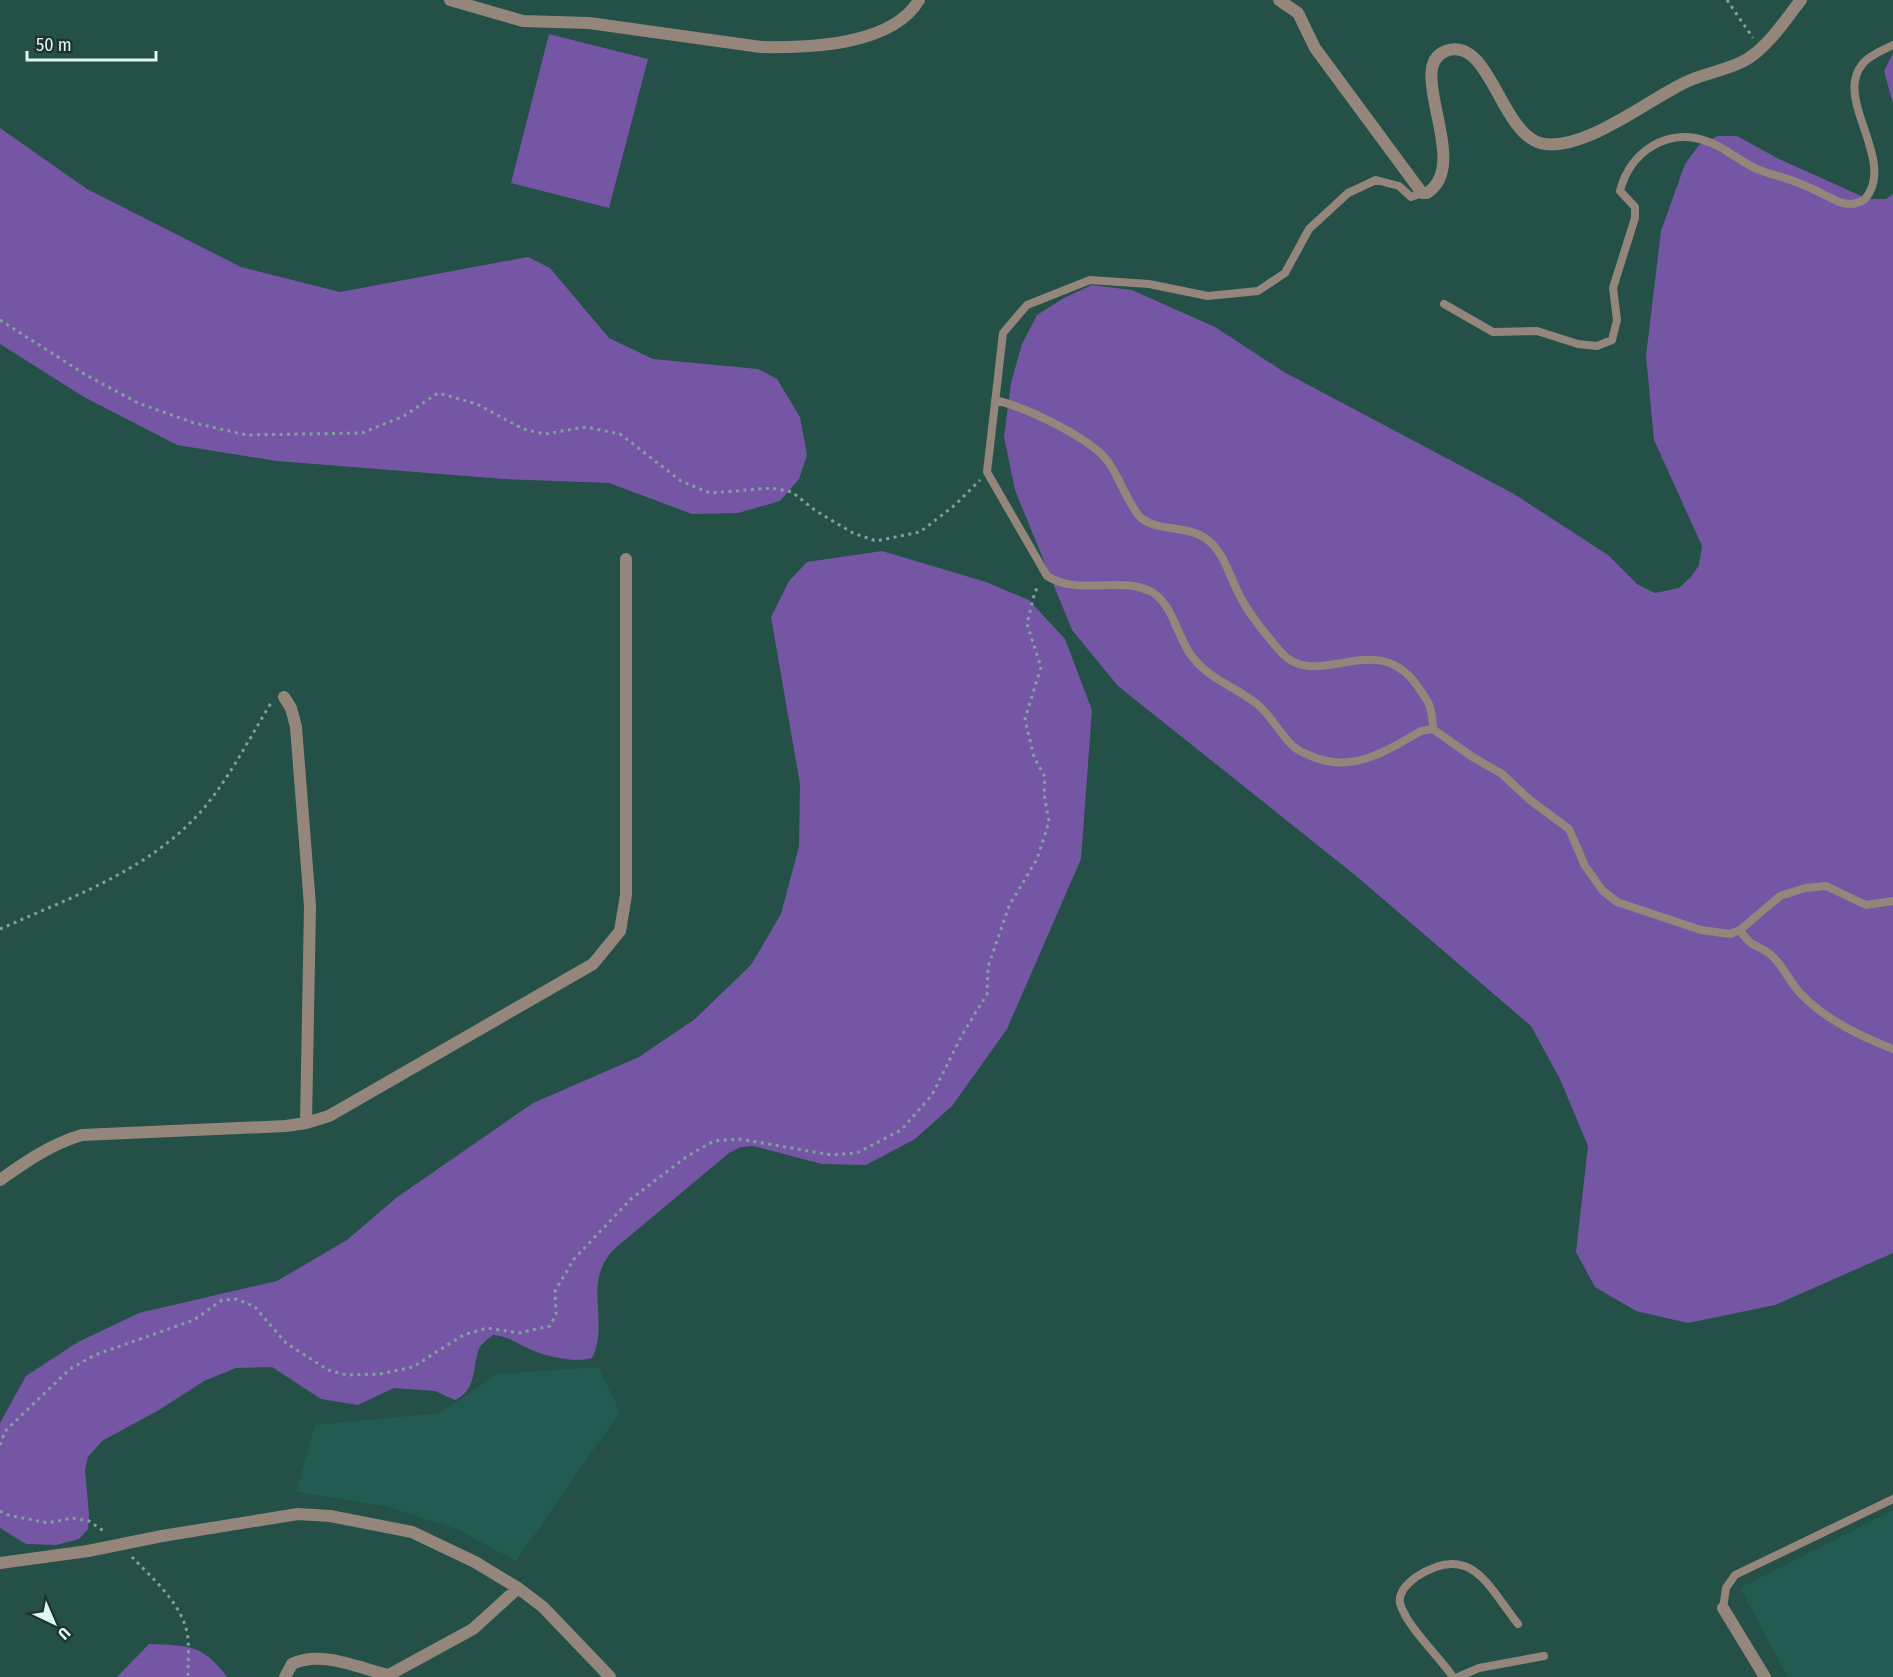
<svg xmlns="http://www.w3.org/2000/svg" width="1893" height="1677" viewBox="0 0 1893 1677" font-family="'Fira Sans Condensed',sans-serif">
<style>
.built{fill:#225b51}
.green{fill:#7456a4}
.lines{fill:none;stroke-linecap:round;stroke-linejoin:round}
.path{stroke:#80a19b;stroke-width:3;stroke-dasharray:3 4.5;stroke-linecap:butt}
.lane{stroke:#94867b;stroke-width:8}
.street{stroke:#94867b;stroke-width:12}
.street-bridge{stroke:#94867b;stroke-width:12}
</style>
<rect width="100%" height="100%" fill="#245048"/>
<path class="built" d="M 598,1367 L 620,1412 L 516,1561 L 457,1529 L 385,1506 L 296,1492 L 315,1425 L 440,1413 L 498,1374 Z
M 1893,1510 L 1893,1677 L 1788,1677 L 1740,1588 Z"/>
<path class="green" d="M 549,34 L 648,59 L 609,208 L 511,183 Z
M 1893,53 L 1893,104 L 1884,71 Z
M 0,128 L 87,189 L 241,267 L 340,292 L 528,257 L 550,268 L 609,338 L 653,359 L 758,369 L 777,379 L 800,417 L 807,455 L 799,479 L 780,501 L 738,513 L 692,514 L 609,483 L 504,479 L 277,461 L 177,445 L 84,397 L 0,344 Z
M 1718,136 L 1737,136 L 1777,158 L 1868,199 L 1886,199 L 1893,194 L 1893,1253 L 1775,1305 L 1688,1323 L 1636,1311 L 1595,1287 L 1576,1252 L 1588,1146 L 1560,1079 L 1531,1026 L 1355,875 L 1118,686 L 1072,630 L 1015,490 L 1004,437 L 1011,383 L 1022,344 L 1037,315 L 1064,298 L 1092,285 L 1132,290 L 1215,327 L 1284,372 L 1514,494 L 1608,555 L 1637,584 L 1655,593 L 1679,588 L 1691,577 L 1699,565 L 1702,546 L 1654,440 L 1646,356 L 1661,231 L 1685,164 L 1699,145 Z
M 882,551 L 986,582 L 1029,600 L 1065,639 L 1092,710 L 1081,859 L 1007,1029 L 952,1106 L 915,1139 L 866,1165 L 822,1164 L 753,1146 L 741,1147 L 729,1153 L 613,1250 C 582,1284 610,1322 592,1358 C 577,1363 547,1357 532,1350 C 517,1344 509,1336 493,1335 C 488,1339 482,1343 479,1349 C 472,1368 477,1390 455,1400 L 435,1391 L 394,1388 L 358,1405 L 321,1399 L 272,1367 L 236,1368 L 204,1381 L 159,1410 L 102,1441 L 88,1457 L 85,1470 L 89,1514 L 88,1529 L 79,1539 L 56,1545 L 26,1544 L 0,1528 L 0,1423 L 26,1376 L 78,1342 L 139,1313 L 277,1281 L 347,1240 L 396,1198 L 533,1103 L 639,1057 L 695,1019 L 751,965 L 781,914 L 799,846 L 800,784 L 771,617 L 789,581 L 807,562 Z
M 149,1644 C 188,1646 202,1643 227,1677 L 117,1677 Z"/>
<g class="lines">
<path class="path" d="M 1727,0 L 1753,38
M 0,320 L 86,375 L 138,403 L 194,423 L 247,435 L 362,433 L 404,416 L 438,393 L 477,404 L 523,429 L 545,434 L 586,427 L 620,434 L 681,481 L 710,493 L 772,488 L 792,492 L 816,511 L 853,533 L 876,541 L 920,532 L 955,505 L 980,480
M 0,929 C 72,897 152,869 204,808 C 231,775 249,739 271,703
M 0,1445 L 5,1431 L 70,1369 L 95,1355 L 194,1320 L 222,1300 L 236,1299 L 254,1306 L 286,1343 L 328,1370 L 347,1375 L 380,1374 L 413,1367 L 463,1335 L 487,1328 L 519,1333 L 550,1326 L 556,1314 L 555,1291 L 574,1259 L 631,1199 L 686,1157 L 714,1141 L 739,1139 L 832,1155 L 857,1153 L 901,1130 L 932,1095 L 962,1035 L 987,994 L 988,967 L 1009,906 L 1037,859 L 1049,822 L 1044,794 L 1045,777 L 1034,757 L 1025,719 L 1041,667 L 1027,624 L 1035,591 L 1040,586
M 0,1511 L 8,1515 L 48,1523 L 72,1518 L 89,1521 L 105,1532
M 132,1557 C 153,1579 185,1606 188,1639 C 189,1651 188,1664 188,1677"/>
<path class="lane" d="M 1422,193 L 1411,197 L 1399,186 L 1376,180 L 1348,193 L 1309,229 L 1285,273 L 1258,291 L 1208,296 L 1149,284 L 1090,280 L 1027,305 L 1003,333 L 987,472 L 1047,576 C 1079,596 1117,576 1150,591 C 1174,603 1177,640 1194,659 C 1211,680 1236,687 1257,704 C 1271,715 1279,733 1292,745 C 1297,751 1305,753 1311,756 C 1351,774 1387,751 1421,731 L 1433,729 L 1471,756 L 1502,774 L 1530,800 L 1569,829 L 1585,866 L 1603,891 L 1617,902 L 1701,930 L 1730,934 L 1740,930 L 1780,896 L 1805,888 L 1826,886 L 1866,905 L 1893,901
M 1444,304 L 1493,332 L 1537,331 L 1578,344 L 1597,346 L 1612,340 L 1617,320 L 1613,288 L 1635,218 L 1635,207 L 1620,191 C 1630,151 1669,126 1709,142 C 1726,148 1740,162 1757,169 C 1772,175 1787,178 1801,184 C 1814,189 1826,196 1839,202 C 1848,205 1857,205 1865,199 C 1893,167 1849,115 1855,81 C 1858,60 1876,53 1893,45
M 995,400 C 1025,407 1092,438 1109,463 C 1119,477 1130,508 1141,518 C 1161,533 1189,524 1209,541 C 1226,555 1231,582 1242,600 C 1252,618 1267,636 1280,651 C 1316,694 1373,627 1416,684 C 1429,702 1432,706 1433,729
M 1740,930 C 1753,950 1757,943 1771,955 C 1784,966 1790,984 1802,995 C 1826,1020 1862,1037 1893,1049
M 1723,1608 L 1726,1588 L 1735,1575 L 1893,1499
M 1453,1677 C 1439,1656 1406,1626 1400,1603 C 1398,1592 1408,1583 1416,1577 C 1471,1541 1488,1586 1518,1624
M 1458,1677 L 1479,1668 L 1544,1656"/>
<path class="street" d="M 450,0 L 523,21 L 589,23 L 761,47 C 808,48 892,46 919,0
M 1279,0 L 1298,13 L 1315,48 L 1422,193 L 1427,193 C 1473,164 1403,66 1446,51 C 1489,35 1500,131 1540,143 C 1582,154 1649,99 1686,82 C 1706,72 1731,70 1749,58 C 1771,43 1785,20 1801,0
M 284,697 L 291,708 L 296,727 L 310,906 L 306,1123
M 0,1180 C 27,1161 51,1144 82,1135 L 286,1126 L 306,1123 L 329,1116 L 593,964 L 620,931 L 626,895 L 626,559
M 162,1536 L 298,1514 L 330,1516 L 412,1532 L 475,1562 L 518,1588 L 543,1607 L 610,1677
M 0,1563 L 88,1551
M 1723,1608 L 1765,1677
M 285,1677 L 292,1664 C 321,1650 359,1668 388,1675
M 385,1677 L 473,1629 L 518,1588"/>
<path class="street-bridge" d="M 88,1551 L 162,1536"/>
</g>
<g transform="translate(54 1623) rotate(136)" stroke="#1f322e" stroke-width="4.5" paint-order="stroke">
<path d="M0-4.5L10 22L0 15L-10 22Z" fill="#dff6f1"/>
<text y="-9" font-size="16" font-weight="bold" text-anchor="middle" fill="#dff6f1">U</text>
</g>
<path d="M27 51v9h129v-9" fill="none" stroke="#dff6f1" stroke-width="3"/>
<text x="36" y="51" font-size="18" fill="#dff6f1" stroke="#1f322e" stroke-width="4.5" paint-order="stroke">50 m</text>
</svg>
